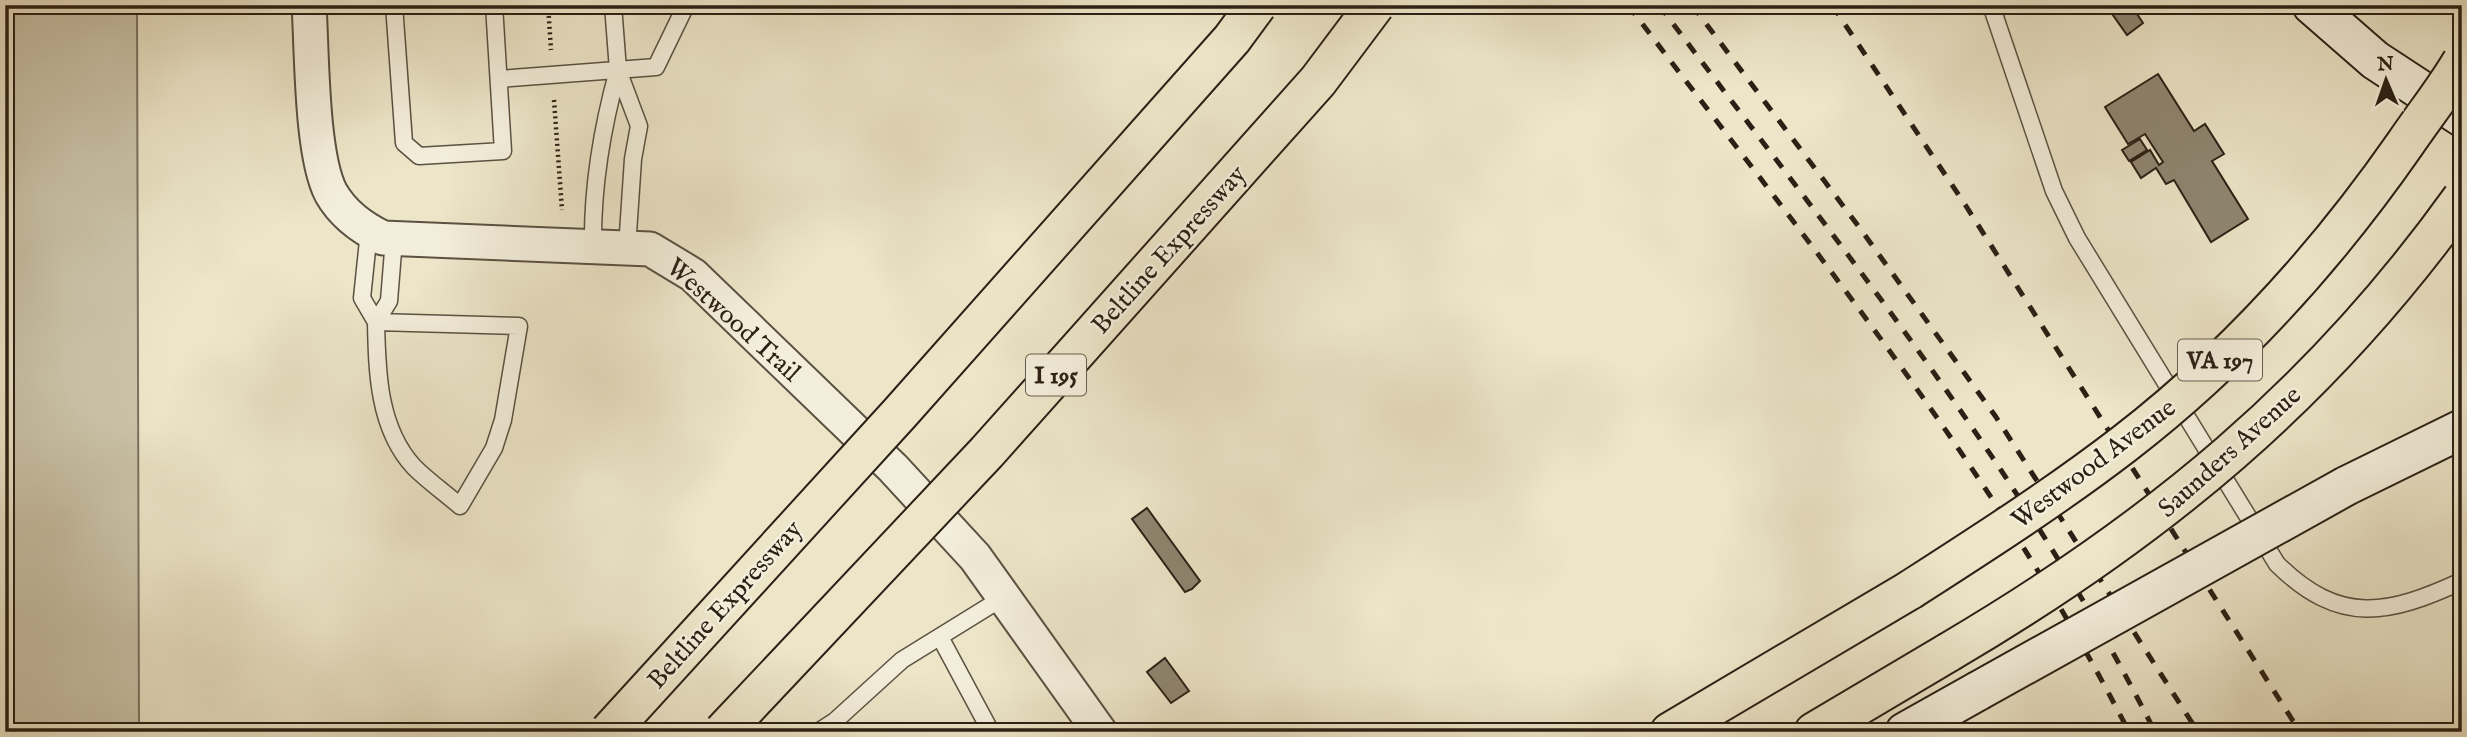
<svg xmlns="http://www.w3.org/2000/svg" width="2467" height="737" viewBox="0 0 2467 737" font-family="'IM FELL English',serif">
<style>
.park{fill:#cbc4aa;stroke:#7b7260;stroke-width:2}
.building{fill:#8f8672;stroke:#2b2015;stroke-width:2}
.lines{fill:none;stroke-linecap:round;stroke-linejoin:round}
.lane-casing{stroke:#5b5142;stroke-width:19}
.street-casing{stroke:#5b5142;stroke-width:37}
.secondary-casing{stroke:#2b2015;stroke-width:42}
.primary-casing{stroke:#2b2015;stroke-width:42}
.path{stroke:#2b2015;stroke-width:4.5;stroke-dasharray:2 3.5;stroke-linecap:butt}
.lane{stroke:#f3eedb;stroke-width:16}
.street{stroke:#f3eedb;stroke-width:33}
.secondary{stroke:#f3eedb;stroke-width:38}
.primary{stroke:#ece5c8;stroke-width:38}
.rail{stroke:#2b2015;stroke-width:5;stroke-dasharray:12 12;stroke-linecap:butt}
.secondary-bridge-casing{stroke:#2b2015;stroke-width:42;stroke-linecap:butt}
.primary-bridge-casing{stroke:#2b2015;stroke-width:42;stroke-linecap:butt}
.highway-bridge-casing{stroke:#2b2015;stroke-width:42;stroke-linecap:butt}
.secondary-bridge{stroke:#f3eedb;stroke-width:38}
.primary-bridge{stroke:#ece5c8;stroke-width:38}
.highway-bridge{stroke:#ece5c8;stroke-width:38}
.labels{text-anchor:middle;stroke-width:5;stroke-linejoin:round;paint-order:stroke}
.shield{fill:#f3eedb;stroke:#675e50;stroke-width:2}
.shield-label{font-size:24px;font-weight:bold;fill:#2b2015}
.street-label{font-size:26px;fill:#2b2015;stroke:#f3eedb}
</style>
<rect width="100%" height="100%" fill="#ece5c8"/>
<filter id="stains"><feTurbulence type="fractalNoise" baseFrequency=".00286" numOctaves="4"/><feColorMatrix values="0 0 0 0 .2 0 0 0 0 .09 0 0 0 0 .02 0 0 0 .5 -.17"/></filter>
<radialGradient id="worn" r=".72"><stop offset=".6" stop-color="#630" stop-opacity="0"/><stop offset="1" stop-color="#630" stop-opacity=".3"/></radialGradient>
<path class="park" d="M 5,5 L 137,5 L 139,732 L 5,732 Z"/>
<path class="building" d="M 2111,5 L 2131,5 L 2143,23 L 2127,35 L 2108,8 Z
M 2158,74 L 2194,131 L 2205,124 L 2224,154 L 2212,161 L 2248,219 L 2211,242 L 2174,180 L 2166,184 L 2156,168 L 2141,178 L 2131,162 L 2150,150 L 2159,165 L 2163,162 L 2145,134 L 2128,144 L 2105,107 Z
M 2140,139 L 2147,150 L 2129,161 L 2122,150 Z
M 1147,508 L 1200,581 L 1192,589 L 1185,592 L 1132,519 Z
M 1165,658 L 1189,691 L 1171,703 L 1147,672 Z"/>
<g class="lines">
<g class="lane-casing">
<path id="lane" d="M 394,5 L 404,143 L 419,156 L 503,151 L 494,5
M 613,5 L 618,70
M 1991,5 L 2054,191 L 2077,238 L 2277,564 C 2340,626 2388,615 2462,581
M 499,79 L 656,67 L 686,5
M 369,231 L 362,298 L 376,322 L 389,301 L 394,239
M 593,247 C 592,186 602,128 618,70 L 639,126 L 633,159 L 627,248
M 376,322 L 519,326 L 503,420 L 494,448 L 460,506 C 445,493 428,481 414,467 C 378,428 377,371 376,322 Z
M 940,637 L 991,732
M 818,732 L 835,721 L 902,660 L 1004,597"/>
</g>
<g class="street-casing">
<path id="street" d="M 309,5 C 312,52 311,155 331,193 C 343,214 362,228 383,238 L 650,249 L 693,275 L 893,468 L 975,557 L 1100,732"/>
</g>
<g class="secondary-casing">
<path id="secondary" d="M 2312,5 L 2375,60 L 2462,117
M 2346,486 L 2462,429
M 1905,732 L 1978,691"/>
</g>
<g class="primary-casing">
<path id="primary" d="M 1670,732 L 1910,590
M 1814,732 L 1949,652"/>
</g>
<path class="path" d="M 548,5 L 551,50
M 554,100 L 562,210"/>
<use href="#lane" class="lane"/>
<use href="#street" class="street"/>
<use href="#secondary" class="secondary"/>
<use href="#primary" class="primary"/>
<path class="rail" d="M 1628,5 C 1805,239 1995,470 2129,732
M 1659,5 C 1835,240 2022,468 2155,732
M 1692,5 L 1859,227 L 1996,417 L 2198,732
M 1832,5 L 1966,206 L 2300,732"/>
<g class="secondary-bridge-casing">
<path id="secondary-bridge" d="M 1978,691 L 2346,486"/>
</g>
<g class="primary-bridge-casing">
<path id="primary-bridge" d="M 1910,590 C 1983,543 2055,497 2124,444 C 2233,360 2327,256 2405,144 C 2424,116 2445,90 2462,61
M 1949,652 C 2156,530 2321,395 2462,198"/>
</g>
<g class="highway-bridge-casing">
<path id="highway-bridge" d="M 609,732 L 900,413 L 1232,39 L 1257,5
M 723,732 L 987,452 L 1318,81 L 1375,5"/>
</g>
<use href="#secondary-bridge" class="secondary-bridge"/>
<use href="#primary-bridge" class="primary-bridge"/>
<use href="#highway-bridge" class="highway-bridge"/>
</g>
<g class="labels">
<g class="shield">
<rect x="2178" y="339.5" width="84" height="41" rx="5"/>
<rect x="1026" y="354.5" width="60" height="41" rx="5"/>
</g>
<g class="shield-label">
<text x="2220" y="368">VA 197</text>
<text x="1056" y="383">I 195</text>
</g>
<g class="street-label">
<text transform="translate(1168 249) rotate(-48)" y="9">Beltline Expressway</text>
<text transform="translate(734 319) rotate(42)" y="9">Westwood Trail</text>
<text transform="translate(2229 451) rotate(-42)" y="9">Saunders Avenue</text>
<text transform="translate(2093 463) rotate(-37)" y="9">Westwood Avenue</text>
<text transform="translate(724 604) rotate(-48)" y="9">Beltline Expressway</text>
</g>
</g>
<rect width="2467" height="737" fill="none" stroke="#ece5c8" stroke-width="28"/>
<rect x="7" y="7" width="2453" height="723" fill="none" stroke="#2b2015" stroke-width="3.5"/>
<rect x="14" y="14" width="2439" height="709" fill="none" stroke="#2b2015" stroke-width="2"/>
<g transform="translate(2386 80) rotate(358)" stroke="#f3eedb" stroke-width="5" paint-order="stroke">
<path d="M0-5L12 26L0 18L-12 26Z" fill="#2b2015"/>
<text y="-10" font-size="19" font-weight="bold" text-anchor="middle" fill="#2b2015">N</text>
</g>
<rect width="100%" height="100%" filter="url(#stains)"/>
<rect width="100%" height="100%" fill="url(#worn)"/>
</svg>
